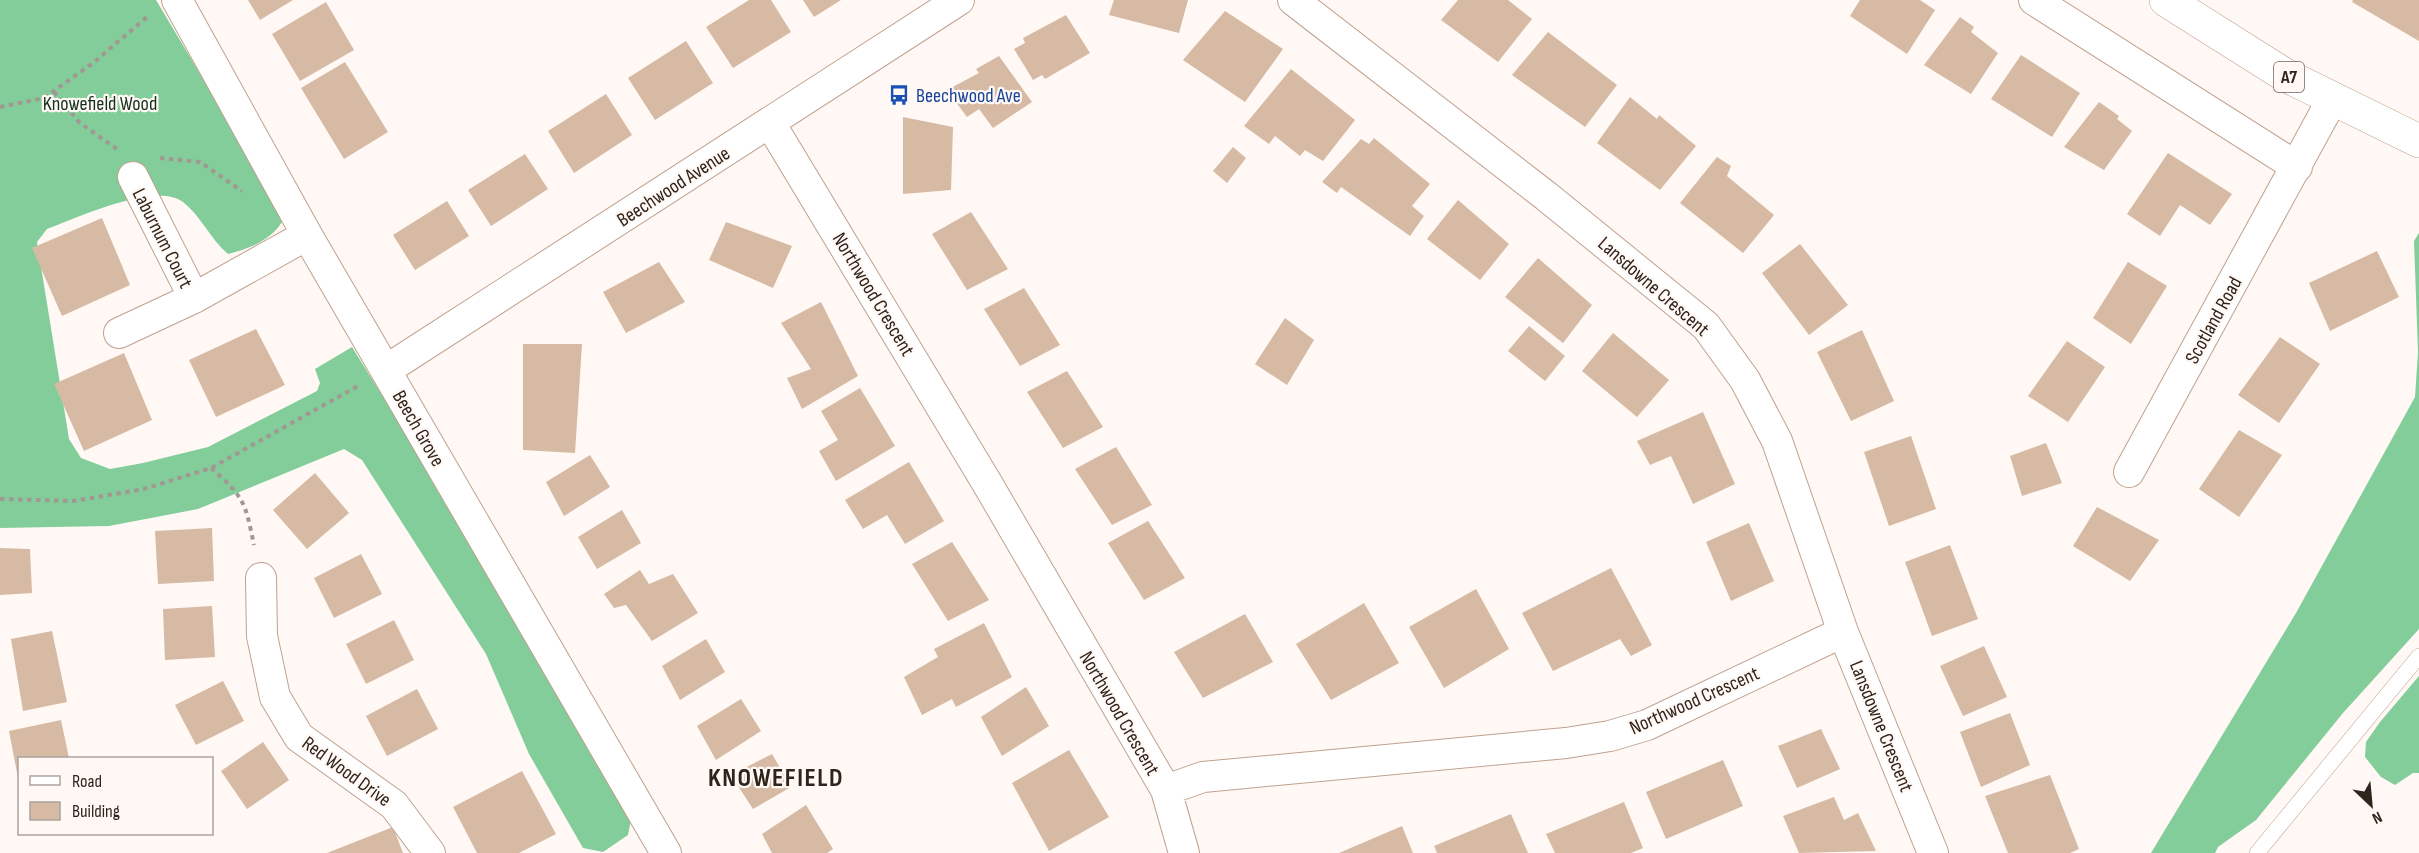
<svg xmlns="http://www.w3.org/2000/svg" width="2419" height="853" viewBox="0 0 2419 853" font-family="'Sofia Sans Condensed',sans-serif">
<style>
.forest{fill:#83cd9a}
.building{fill:#d6baa4}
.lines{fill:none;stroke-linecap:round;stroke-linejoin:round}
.lane-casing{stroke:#bfa18f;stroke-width:16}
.street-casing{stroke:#bfa18f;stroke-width:32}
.primary-casing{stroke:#bfa18f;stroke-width:34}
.path{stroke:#a19892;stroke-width:4;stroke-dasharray:4.5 4.5;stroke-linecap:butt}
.lane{stroke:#fff;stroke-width:15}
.street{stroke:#fff;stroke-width:30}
.primary{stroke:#fff;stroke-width:33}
.labels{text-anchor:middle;stroke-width:4.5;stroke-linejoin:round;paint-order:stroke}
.shield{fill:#fff8f4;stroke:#6d645d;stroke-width:1.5}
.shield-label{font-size:18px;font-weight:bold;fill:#2f241c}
.transit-label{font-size:20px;fill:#164399;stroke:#fff8f4;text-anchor:start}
.park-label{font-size:20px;fill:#11311c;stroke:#fff8f4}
.street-label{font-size:20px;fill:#2f241c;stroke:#fff8f4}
.district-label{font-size:26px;font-weight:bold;letter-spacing:1.5px;fill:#2f241c;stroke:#fff8f4}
</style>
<rect width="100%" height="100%" fill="#fff8f4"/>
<path class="forest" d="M 0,0 L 156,0 L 255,166 L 282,222 C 271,240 249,249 228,254 C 211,240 201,216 183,202 C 156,181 76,218 47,229 L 37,242 L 69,439 L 81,458 L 110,469 L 143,463 L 208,447 L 317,391 L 320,383 L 315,369 L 352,347 L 511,603 L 632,814 L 628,835 L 603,852 L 583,848 L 529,754 L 486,654 L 362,460 L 344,449 L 198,509 L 109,526 L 0,528 Z
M 2419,233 L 2419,629 L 2343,713 L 2256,820 L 2218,847 L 2215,853 L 2151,853 L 2296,613 L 2415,397 L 2418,352 L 2414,241 Z
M 2419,676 L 2419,773 L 2413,773 L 2395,785 L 2381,777 L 2365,757 L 2366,742 L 2380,722 Z"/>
<path class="building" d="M 248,0 L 293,0 L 260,20 Z
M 749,0 L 771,0 L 791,32 L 733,68 L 706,27 Z
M 803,0 L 841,0 L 814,17 Z
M 1114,0 L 1188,0 L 1179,33 L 1109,15 Z
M 1458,0 L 1508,0 L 1532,19 L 1498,62 L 1441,20 Z
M 1860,0 L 1920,0 L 1935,10 L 1907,54 L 1850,16 Z
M 2353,0 L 2419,0 L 2419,41 L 2352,2 Z
M 326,2 L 354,50 L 300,81 L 272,34 Z
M 1225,11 L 1283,49 L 1245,102 L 1183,60 Z
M 1066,15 L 1090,53 L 1045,79 L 1042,75 L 1033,80 L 1014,49 L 1025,43 L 1023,38 Z
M 1960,17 L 1974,27 L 1971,32 L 1998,53 L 1971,94 L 1924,65 Z
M 1548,32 L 1617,85 L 1585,127 L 1512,75 Z
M 686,41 L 713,83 L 655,120 L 628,78 Z
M 2021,55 L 2080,93 L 2052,137 L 1991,99 Z
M 999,56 L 1032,102 L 993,128 L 979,109 L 967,117 L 947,90 L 979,73 L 976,69 Z
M 345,62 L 388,132 L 344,159 L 301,88 Z
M 1291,69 L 1355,120 L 1323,161 L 1305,150 L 1300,156 L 1275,136 L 1269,144 L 1244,126 Z
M 606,94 L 632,135 L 574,173 L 548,131 Z
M 1630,97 L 1657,119 L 1659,115 L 1696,146 L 1660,190 L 1597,143 Z
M 2099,102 L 2119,116 L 2117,119 L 2132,131 L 2104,170 L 2064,147 Z
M 903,117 L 953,127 L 951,190 L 903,194 Z
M 1374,138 L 1430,184 L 1412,206 L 1424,216 L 1410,236 L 1341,187 L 1337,193 L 1322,182 L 1361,139 L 1369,144 Z
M 1233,147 L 1246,158 L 1227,183 L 1213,171 Z
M 2168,153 L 2232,194 L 2210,225 L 2180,205 L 2160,236 L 2127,214 Z
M 525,154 L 548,189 L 491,226 L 468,190 Z
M 1717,157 L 1731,166 L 1727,176 L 1774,215 L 1743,253 L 1680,203 Z
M 1458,200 L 1509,244 L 1480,280 L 1427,239 Z
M 447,201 L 469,236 L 415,270 L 393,235 Z
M 971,212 L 1008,269 L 967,290 L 932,234 Z
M 102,218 L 130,285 L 62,316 L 32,248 Z
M 726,222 L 792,246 L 773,288 L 709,260 Z
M 1800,244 L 1848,305 L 1809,335 L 1762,273 Z
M 2377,251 L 2399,297 L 2330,331 L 2309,283 Z
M 1538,258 L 1592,305 L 1563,343 L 1505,297 Z
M 659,262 L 685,302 L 626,333 L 603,292 Z
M 2128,262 L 2167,286 L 2131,344 L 2093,318 Z
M 1024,288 L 1060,345 L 1020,366 L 984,309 Z
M 821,302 L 858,376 L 802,409 L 787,378 L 811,369 L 781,323 Z
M 1285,318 L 1314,340 L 1287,385 L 1255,364 Z
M 1529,326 L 1565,356 L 1545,381 L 1508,351 Z
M 256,329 L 285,385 L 216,417 L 189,360 Z
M 1862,330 L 1894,401 L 1851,421 L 1817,352 Z
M 1613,333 L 1669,380 L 1637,417 L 1582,371 Z
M 2280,337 L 2320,364 L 2279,423 L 2238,395 Z
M 2067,341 L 2105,367 L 2068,422 L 2028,396 Z
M 523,344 L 582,344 L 575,453 L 523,450 Z
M 124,353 L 152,420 L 84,451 L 54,384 Z
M 1067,371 L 1103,427 L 1063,448 L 1027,392 Z
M 860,388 L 895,446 L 836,481 L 819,451 L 838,440 L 821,411 Z
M 1703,412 L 1735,484 L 1693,504 L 1671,456 L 1650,465 L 1637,441 Z
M 2239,430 L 2282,455 L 2239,517 L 2199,489 Z
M 1911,436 L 1936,509 L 1889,526 L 1864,452 Z
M 2046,443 L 2062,483 L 2022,496 L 2010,456 Z
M 1116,447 L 1152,505 L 1112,525 L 1075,469 Z
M 590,455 L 610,487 L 564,516 L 546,482 Z
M 909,462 L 944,521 L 905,544 L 887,515 L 863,529 L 845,500 Z
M 315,473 L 349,513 L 307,549 L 273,510 Z
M 2097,507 L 2159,540 L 2130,581 L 2073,546 Z
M 622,510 L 641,543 L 597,569 L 578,537 Z
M 1148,521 L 1185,578 L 1144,600 L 1108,543 Z
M 1749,523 L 1774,581 L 1731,601 L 1706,542 Z
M 212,528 L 214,581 L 158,584 L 155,531 Z
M 952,542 L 989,600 L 948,621 L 912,564 Z
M 1950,545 L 1978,619 L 1932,636 L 1905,562 Z
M 0,548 L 30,549 L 32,593 L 0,595 Z
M 361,554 L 382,594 L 334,618 L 314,578 Z
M 1611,568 L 1652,645 L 1631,656 L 1620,639 L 1553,671 L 1522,613 Z
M 640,570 L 649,584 L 673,574 L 698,613 L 652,641 L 626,605 L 614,608 L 604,594 Z
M 1476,589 L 1509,649 L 1444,688 L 1409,627 Z
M 1364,603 L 1399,663 L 1331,700 L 1296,644 Z
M 212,606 L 215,657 L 165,660 L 163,609 Z
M 1245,614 L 1273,662 L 1203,698 L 1174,652 Z
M 394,620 L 414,660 L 366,684 L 346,644 Z
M 984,623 L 1012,677 L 956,707 L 952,699 L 922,715 L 904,677 L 938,657 L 934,649 Z
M 52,631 L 67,702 L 23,711 L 11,639 Z
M 706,639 L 725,672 L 680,700 L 662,666 Z
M 1984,646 L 2007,697 L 1963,716 L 1940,666 Z
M 223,681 L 244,721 L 196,745 L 175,705 Z
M 1026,687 L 1049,726 L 1002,756 L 981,717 Z
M 417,689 L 438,729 L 387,756 L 366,716 Z
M 741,699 L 761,731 L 716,760 L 697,726 Z
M 2010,713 L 2030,765 L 1981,787 L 1960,732 Z
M 61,720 L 69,758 L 20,758 L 18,778 L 9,731 Z
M 1821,729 L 1840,769 L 1797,788 L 1778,746 Z
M 263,742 L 289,780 L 247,809 L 221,771 Z
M 1069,750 L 1109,817 L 1049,851 L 1012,783 Z
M 772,754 L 791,787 L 753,809 L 731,775 Z
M 1723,760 L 1743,806 L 1666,839 L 1646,792 Z
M 522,771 L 556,834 L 519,853 L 477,853 L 453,807 Z
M 2050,775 L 2079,849 L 2070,853 L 2008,853 L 1985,796 Z
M 1834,797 L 1844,820 L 1858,813 L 1876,851 L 1799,853 L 1783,816 Z
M 1624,802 L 1643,848 L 1631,853 L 1555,853 L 1546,834 Z
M 806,805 L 833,849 L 827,853 L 772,853 L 762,834 Z
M 1511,814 L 1528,853 L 1437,853 L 1434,846 Z
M 1402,826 L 1413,853 L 1339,853 Z
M 393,827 L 403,853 L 327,853 Z"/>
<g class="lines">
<g class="lane-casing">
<path id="lane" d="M 2257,853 L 2419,656"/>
</g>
<g class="street-casing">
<path id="street" d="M 177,0 L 307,235 L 666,853
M 1293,0 L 1546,196 L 1706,326 L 1745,380 L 1777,441 L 1843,632 L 1933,853
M 2034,0 L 2297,167
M 770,123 L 987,483 L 1166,790 L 1203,777 L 1566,743 L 1610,736 L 1647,725 L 1843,632
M 133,177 L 194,298
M 119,333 L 194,298 L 307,235
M 386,370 L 959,0
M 2129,472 L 2333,98
M 261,578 L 262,636 L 275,697 L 299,737 L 394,805 L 430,853
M 1166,790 L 1184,853"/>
</g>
<g class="primary-casing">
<path id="primary" d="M 2166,0 L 2285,75 L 2419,141"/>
</g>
<path class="path" d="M 54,92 L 80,123 L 117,149
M 0,107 L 44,98 L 93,63 L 147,17
M 160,158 L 200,162 L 242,191
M 211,468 C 245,498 245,502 254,545
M 0,499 L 73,501 L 144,489 L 211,468 L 358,386"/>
<use href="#lane" class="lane"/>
<use href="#street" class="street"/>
<use href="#primary" class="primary"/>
</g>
<defs>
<g id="bus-bare" transform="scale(1.62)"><path d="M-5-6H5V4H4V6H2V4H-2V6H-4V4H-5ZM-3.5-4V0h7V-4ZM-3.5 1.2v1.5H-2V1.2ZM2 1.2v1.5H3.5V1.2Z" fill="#1a4fb4" stroke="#fff8f4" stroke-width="2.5" paint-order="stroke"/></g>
</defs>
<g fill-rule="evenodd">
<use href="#bus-bare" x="899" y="95"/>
</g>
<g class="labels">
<rect class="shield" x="2274" y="62" width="30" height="30" rx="4.5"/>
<g class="shield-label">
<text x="2289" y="83">A7</text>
</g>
<g class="transit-label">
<text x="916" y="102">Beechwood Ave</text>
</g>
<g class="park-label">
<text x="100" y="110">Knowefield Wood</text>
</g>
<g class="street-label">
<text transform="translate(673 186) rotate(-33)" y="7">Beechwood Avenue</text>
<text transform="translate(163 238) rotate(63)" y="7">Laburnum Court</text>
<text transform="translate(1654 286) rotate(41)" y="7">Lansdowne Crescent</text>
<text transform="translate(874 294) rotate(59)" y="7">Northwood Crescent</text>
<text transform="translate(2213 320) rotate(-61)" y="7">Scotland Road</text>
<text transform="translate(419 428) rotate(60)" y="7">Beech Grove</text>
<text transform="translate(1694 700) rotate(-24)" y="7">Northwood Crescent</text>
<text transform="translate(1120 713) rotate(60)" y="7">Northwood Crescent</text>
<text transform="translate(1882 726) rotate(68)" y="7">Lansdowne Crescent</text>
<text transform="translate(347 771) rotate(36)" y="7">Red Wood Drive</text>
</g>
<g class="district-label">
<text x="776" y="786">KNOWEFIELD</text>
</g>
</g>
<rect x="18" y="757" width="195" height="78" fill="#fff8f4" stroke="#aca39e" stroke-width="1.5"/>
<rect x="30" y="776" width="30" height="9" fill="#ffffff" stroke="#aca39e" stroke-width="1.5"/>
<text x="72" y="787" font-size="18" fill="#2f241c">Road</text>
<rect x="30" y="802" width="30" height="18" fill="#d6baa4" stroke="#aca39e" stroke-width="1.5"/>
<text x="72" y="817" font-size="18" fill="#2f241c">Building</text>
<g transform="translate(2371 805) rotate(154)" stroke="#fff8f4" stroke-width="4.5" paint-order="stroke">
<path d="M0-4.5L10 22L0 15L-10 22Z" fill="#2f241c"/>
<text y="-9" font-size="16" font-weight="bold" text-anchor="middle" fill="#2f241c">N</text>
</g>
</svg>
